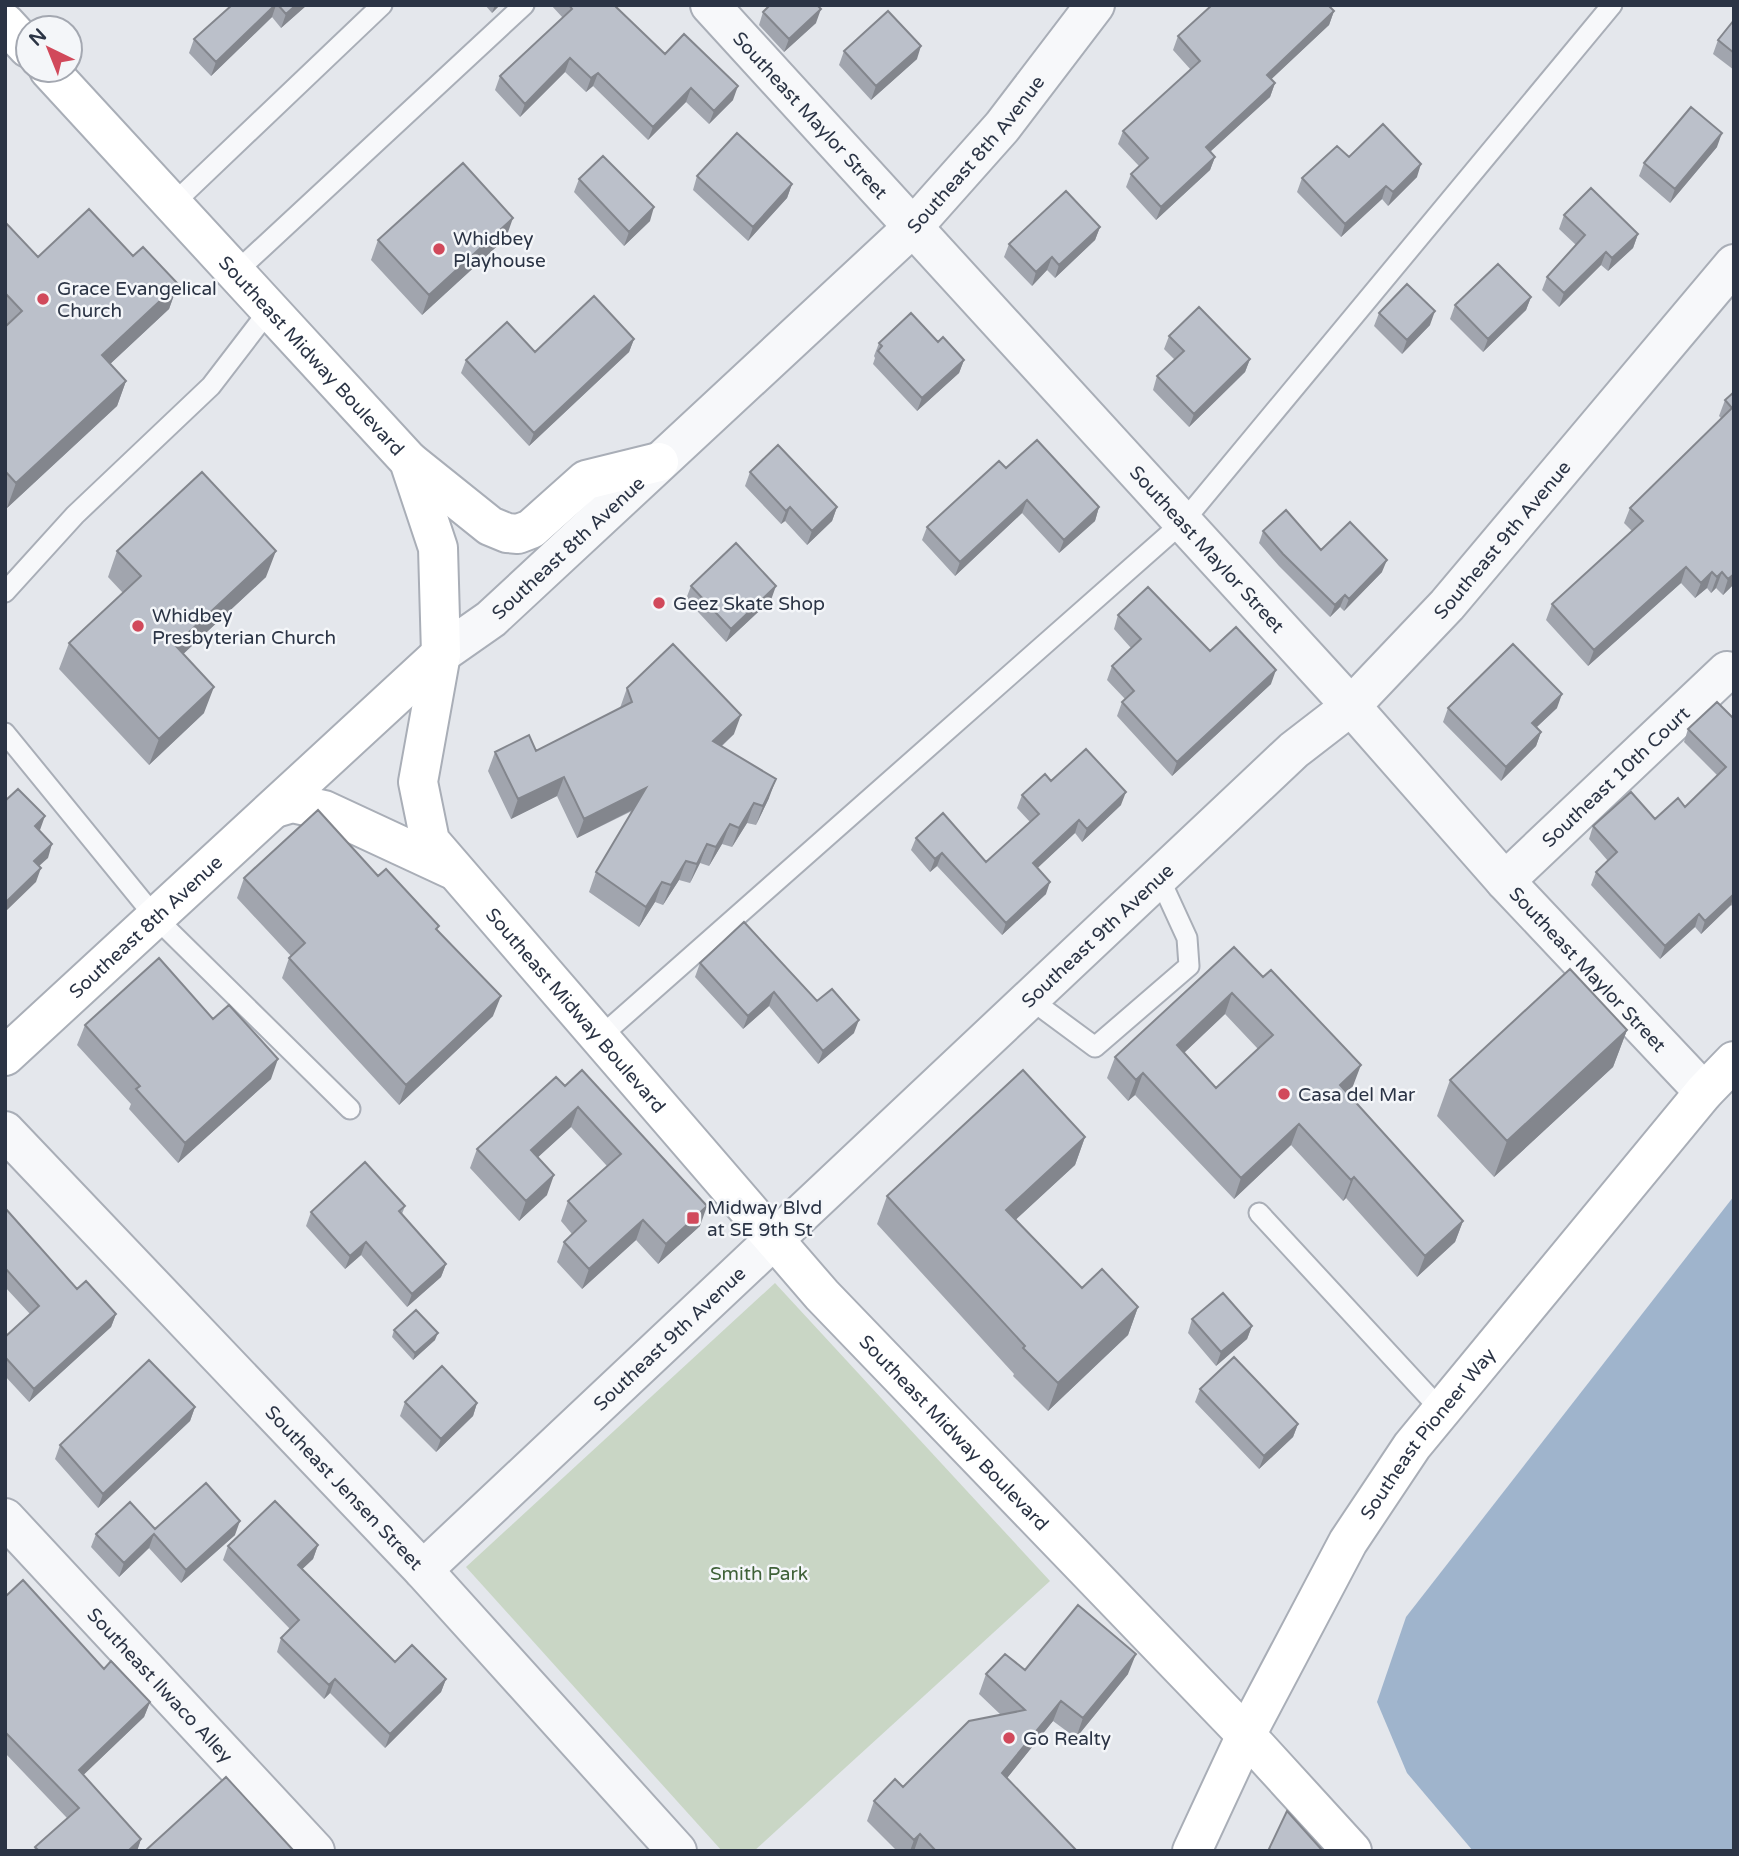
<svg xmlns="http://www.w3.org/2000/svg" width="1739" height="1856" viewBox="0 0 1739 1856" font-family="'Varela Round',sans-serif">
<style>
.green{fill:#c9d6c5}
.water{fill:#9fb4cc}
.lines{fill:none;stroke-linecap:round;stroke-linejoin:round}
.lane-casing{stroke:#a9aeb7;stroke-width:23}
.street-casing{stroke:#a9aeb7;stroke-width:42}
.secondary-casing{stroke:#a9aeb7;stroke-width:42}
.lane{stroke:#f7f8fa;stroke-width:19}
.street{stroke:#f7f8fa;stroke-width:38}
.secondary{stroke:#fff;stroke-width:38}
.wall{fill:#a1a5ae;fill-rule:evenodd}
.shaded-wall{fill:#83868d}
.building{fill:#bbc0ca;stroke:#83868d;stroke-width:2;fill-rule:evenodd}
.poi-dot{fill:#d1495b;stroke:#f4f6f9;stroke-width:2.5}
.labels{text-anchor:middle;stroke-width:5;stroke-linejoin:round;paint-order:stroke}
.street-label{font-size:19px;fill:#2b3445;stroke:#f4f6f9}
.poi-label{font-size:19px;fill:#2b3445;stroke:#f4f6f9;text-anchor:start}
.park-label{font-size:19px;fill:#3f6138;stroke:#f4f6f9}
</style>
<rect width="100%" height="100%" fill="#e4e7ec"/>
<path class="green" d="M 775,1283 L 1050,1581 L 754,1851 L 722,1851 L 466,1567 Z"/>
<path class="water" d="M 1734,1196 L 1734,1851 L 1473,1851 L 1407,1773 L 1377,1702 L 1406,1617 Z"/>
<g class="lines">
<g class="lane-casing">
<path id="lane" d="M 173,204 L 382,5
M 235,273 L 524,5
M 5,592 L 75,515 L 211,386 L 270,309
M 5,733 L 156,918 L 350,1109
M 1030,999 L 1095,1047 L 1189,966 L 1187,938 L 1159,877
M 600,1037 L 1183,522 L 1612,5
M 1259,1213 L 1441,1410"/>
</g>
<g class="street-casing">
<g id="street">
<path id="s1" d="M 710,5 L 1351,706 L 1505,881 L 1704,1092"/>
<path id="s2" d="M 441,654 L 491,619 L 913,227 L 1002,127 L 1095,5"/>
<path id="s3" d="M 1505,881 L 1727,671"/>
<path id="s4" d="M 5,1131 L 423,1570 L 677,1851"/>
<path id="s5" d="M 5,1518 L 315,1851"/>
<path id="s6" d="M 423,1570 L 1294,750 L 1351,706 L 1447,605 L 1734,264"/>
</g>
</g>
<g class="secondary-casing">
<g id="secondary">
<path d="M 5,23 L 28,48"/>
<path id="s7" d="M 49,70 L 409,461 L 438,548 L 441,654 L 418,782 L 430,841 L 822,1295 L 1246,1735 L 1352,1851"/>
<path d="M 409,461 L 490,526 L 507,533 L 518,534 L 531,529 L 586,480 L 659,462"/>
<path d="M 275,808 L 292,803 L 324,810 L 451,869"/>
<path id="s8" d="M 5,1056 L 441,654"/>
<path id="s9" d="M 1192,1851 L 1246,1735 L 1348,1542 L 1412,1446 L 1704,1092 L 1734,1061"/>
</g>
</g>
<use href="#lane" class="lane"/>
<use href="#street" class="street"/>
<use href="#secondary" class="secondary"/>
</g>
<path class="wall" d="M 232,5 L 307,5 L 281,28 L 272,17 L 211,76 L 189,53 L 194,39 Z
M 485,5 L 500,5 L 492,13 Z
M 551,5 L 614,5 L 665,54 L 733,100 L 709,124 L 686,102 L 648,140 L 593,86 L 586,92 L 565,72 L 520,117 L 495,90 L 500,76 L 563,18 Z
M 1334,11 L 1329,25 L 1271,79 L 1275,83 L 1270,97 L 1210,152 L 1215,157 L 1210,170 L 1156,220 L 1126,187 L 1131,174 L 1139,166 L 1118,144 L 1123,131 L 1191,70 L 1173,50 L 1178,36 Z
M 763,12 L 816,23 L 784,52 L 759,25 Z
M 1734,20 L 1734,70 L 1713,54 L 1718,40 Z
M 844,51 L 917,59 L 871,100 L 839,65 Z
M 1717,147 L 1670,203 L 1639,176 L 1644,163 Z
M 1349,157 L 1417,177 L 1388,206 L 1382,199 L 1341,237 L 1297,192 L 1302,178 Z
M 697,176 L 792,184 L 787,198 L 748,241 L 693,190 Z
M 579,179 L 650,221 L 624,246 L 574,192 Z
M 1564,215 L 1638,234 L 1633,248 L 1608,271 L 1601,265 L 1559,307 L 1542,290 L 1547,277 L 1576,245 L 1559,229 Z
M 5,222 L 38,257 L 133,256 L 178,284 L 169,309 L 110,364 L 126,381 L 117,406 L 7,508 L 5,506 Z
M 1100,227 L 1095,240 L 1055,278 L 1047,270 L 1032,286 L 1004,257 L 1009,244 Z
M 506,238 L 422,315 L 371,260 L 378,240 Z
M 1531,297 L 1526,310 L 1483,352 L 1450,319 L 1455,305 Z
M 1379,313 L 1430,325 L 1402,354 L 1374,326 Z
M 1169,336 L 1250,359 L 1245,372 L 1189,427 L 1153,390 L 1157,376 L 1175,360 L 1164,349 Z
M 634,339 L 629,352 L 529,446 L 461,373 L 466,360 Z
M 938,342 L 964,360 L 959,373 L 917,411 L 873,364 L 875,358 L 874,356 L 879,343 Z
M 1734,392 L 1734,584 L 1723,595 L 1716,588 L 1711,593 L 1707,588 L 1695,598 L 1681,583 L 1588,666 L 1546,620 L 1552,604 L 1632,531 L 1624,523 L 1630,508 L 1722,419 L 1719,416 L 1725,400 Z
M 1006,468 L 1099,507 L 1095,521 L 1059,553 L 1022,513 L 955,576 L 922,540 L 927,527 Z
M 750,472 L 837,507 L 832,521 L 807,545 L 785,521 L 781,524 L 745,486 Z
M 1263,531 L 1321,550 L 1382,572 L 1344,611 L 1340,607 L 1330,617 L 1279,566 L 1259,543 Z
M 117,551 L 266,577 L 183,654 L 204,713 L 149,765 L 59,669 L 69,643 L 123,593 L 108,577 Z
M 691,586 L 771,600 L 726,642 L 686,599 Z
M 1118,615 L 1210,651 L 1271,684 L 1172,776 L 1117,716 L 1122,702 L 1125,699 L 1107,680 L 1112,666 L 1131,648 L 1114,629 Z
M 627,688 L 734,734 L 722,746 L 769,798 L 756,825 L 747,823 L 732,847 L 722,844 L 709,866 L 700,863 L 690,883 L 679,880 L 663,905 L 655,902 L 639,927 L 589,892 L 596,872 L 632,811 L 577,838 L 557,796 L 511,819 L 488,771 L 495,752 L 536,751 L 620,708 Z
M 1448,708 L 1557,708 L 1537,727 L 1541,732 L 1536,746 L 1501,781 L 1443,722 Z
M 1734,719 L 1734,908 L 1731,905 L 1701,934 L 1695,927 L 1660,959 L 1591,885 L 1596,872 L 1608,861 L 1589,839 L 1593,826 L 1655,819 L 1685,807 L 1717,775 L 1684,742 L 1688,729 Z
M 1051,781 L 1121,805 L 1082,842 L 1075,833 L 1037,868 L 1046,894 L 1002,935 L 937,866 L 930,872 L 911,850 L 916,838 L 986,862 L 1030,822 L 1017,808 L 1022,795 Z
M 378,876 L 437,930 L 493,1016 L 399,1105 L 282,978 L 289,958 L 291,956 L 237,898 L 244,878 Z
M 1234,947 L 1353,1086 L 1346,1092 L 1463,1221 L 1455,1242 L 1417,1277 L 1346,1198 L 1343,1201 L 1291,1145 L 1234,1199 L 1135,1095 L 1128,1101 L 1107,1078 L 1115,1057 ZM 1225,1014 L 1258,1049 L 1216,1088 L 1184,1053 Z
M 700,963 L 817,1001 L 854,1033 L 818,1064 L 769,1006 L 743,1029 L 695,977 Z
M 213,1019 L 271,1079 L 178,1163 L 129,1109 L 131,1104 L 77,1045 L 85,1025 Z
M 1627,1030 L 1613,1067 L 1494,1177 L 1437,1116 L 1450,1080 Z
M 556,1077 L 700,1226 L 658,1264 L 636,1240 L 582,1289 L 557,1262 L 564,1242 L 572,1234 L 561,1221 L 568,1201 L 607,1166 L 571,1127 L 538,1157 L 547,1195 L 519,1221 L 470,1168 L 477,1149 Z
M 1085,1137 L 1075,1165 L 1016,1219 L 1082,1288 L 1138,1307 L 1128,1335 L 1048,1411 L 1013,1376 L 1014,1374 L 877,1224 L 887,1196 Z
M 405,1206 L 402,1214 L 446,1264 L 441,1277 L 407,1307 L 361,1255 L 345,1269 L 306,1226 L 311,1212 Z
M 5,1208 L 77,1289 L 116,1314 L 111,1327 L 29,1402 L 5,1376 L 5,1337 L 30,1314 L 5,1287 Z
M 1192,1319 L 1252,1326 L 1247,1339 L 1216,1366 L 1188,1333 Z
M 394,1330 L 435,1340 L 413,1360 L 392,1337 Z
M 1200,1389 L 1298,1424 L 1293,1437 L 1259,1469 L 1195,1402 Z
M 405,1402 L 477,1403 L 473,1416 L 436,1452 L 400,1416 Z
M 195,1407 L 190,1421 L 98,1508 L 55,1459 L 60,1445 Z
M 155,1529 L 235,1535 L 181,1583 L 149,1548 L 119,1577 L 91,1547 L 96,1534 Z
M 318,1545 L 313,1559 L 302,1569 L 395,1662 L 446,1679 L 441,1692 L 385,1748 L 330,1693 L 324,1699 L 277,1652 L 281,1638 L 290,1629 L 223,1560 L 228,1546 Z
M 5,1597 L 150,1702 L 144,1717 L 83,1775 L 141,1839 L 137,1851 L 34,1851 L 35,1847 L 67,1818 L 5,1753 Z
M 1025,1670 L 1128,1674 L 1076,1738 L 1053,1721 L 1007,1778 L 1077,1851 L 897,1851 L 867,1821 L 874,1801 L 903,1787 L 1001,1715 L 979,1694 L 986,1674 Z"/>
<path class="shaded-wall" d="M 275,5 L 276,5 L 272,17 L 211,76 L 216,62 Z
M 296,5 L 307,5 L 281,28 L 286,14 Z
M 495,5 L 500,5 L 492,13 Z
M 821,9 L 816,23 L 784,52 L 789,39 Z
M 1334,11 L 1329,25 L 1262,88 L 1267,75 Z
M 921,46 L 917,59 L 871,100 L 876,86 Z
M 570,58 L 565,72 L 520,117 L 525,104 Z
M 598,73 L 593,86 L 586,92 L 591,78 Z
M 1275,83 L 1270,97 L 1201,160 L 1206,147 Z
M 738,86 L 733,100 L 709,124 L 714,111 Z
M 691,88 L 686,102 L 648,140 L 653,127 Z
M 1722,133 L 1717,147 L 1670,203 L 1675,189 Z
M 1215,157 L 1210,170 L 1156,220 L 1161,207 Z
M 1421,164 L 1417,177 L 1388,206 L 1393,192 Z
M 792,184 L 787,198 L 748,241 L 753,227 Z
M 1386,186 L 1382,199 L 1341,237 L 1345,224 Z
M 654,207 L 650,221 L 624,246 L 629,232 Z
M 513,218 L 506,238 L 422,315 L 429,295 Z
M 1100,227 L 1095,240 L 1055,278 L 1059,265 Z
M 1638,234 L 1633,248 L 1608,271 L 1612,258 Z
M 1606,252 L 1601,265 L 1559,307 L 1564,293 Z
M 1052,257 L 1047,270 L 1032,286 L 1036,272 Z
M 178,284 L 169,309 L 93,380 L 102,355 Z
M 1531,297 L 1526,310 L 1483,352 L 1488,339 Z
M 1435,311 L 1430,325 L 1402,354 L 1407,340 Z
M 634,339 L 629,352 L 529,446 L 534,433 Z
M 1250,359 L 1245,372 L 1189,427 L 1194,414 Z
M 964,360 L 959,373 L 917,411 L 922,398 Z
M 126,381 L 117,406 L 7,508 L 16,483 Z
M 1027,500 L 1022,513 L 955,576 L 960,562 Z
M 790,507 L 785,521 L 781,524 L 786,511 Z
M 837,507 L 832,521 L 807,545 L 812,531 Z
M 1099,507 L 1095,521 L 1059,553 L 1064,540 Z
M 276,551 L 266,577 L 165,671 L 175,645 Z
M 1387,560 L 1382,572 L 1344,611 L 1349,599 Z
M 1686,567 L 1681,583 L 1588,666 L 1594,650 Z
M 1712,572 L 1707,588 L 1695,598 L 1701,583 Z
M 1722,572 L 1716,588 L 1711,593 L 1717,577 Z
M 1734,574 L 1734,584 L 1723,595 L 1728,579 Z
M 776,586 L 771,600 L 726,642 L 731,629 Z
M 1345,595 L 1340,607 L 1330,617 L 1335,605 Z
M 1276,670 L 1271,684 L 1172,776 L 1177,762 Z
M 214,687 L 204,713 L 149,765 L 159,739 Z
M 1562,694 L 1557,708 L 1527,736 L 1532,723 Z
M 741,715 L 734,734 L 706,760 L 713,741 Z
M 1541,732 L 1536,746 L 1501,781 L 1506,767 Z
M 564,777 L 557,796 L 511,819 L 518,799 Z
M 776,779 L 769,798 L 756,825 L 763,806 Z
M 646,788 L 638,807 L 577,838 L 584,819 Z
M 1126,792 L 1121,805 L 1082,842 L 1087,829 Z
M 754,803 L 747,823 L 732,847 L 739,828 Z
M 45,816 L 40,830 L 30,839 L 35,826 Z
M 1079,820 L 1075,833 L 1029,876 L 1033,863 Z
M 730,824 L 722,844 L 709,866 L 716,847 Z
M 52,844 L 48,858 L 29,875 L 34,861 Z
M 707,844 L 700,863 L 690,883 L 697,864 Z
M 942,853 L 937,866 L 930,872 L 935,859 Z
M 686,861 L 679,880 L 663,905 L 671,885 Z
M 41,868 L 36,882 L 5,912 L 6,902 Z
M 662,882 L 655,902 L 639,927 L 646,907 Z
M 1050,882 L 1046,894 L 1002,935 L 1006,923 Z
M 1734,894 L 1731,905 L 1701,934 L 1705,921 Z
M 1699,914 L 1695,927 L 1660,959 L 1665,946 Z
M 774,992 L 769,1006 L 743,1029 L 748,1016 Z
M 1232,993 L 1225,1014 L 1169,1067 L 1177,1045 Z
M 501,996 L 493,1016 L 399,1105 L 406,1085 Z
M 859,1020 L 854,1033 L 818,1064 L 823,1051 Z
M 1627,1030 L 1613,1067 L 1494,1177 L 1507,1141 Z
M 278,1059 L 271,1079 L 178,1163 L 185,1143 Z
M 1361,1065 L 1353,1086 L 1332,1106 L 1340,1085 Z
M 1143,1073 L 1135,1095 L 1128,1101 L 1136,1080 Z
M 578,1107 L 571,1127 L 524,1170 L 531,1150 Z
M 1299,1124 L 1291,1145 L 1234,1199 L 1241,1178 Z
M 1085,1137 L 1075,1165 L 996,1238 L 1006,1210 Z
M 554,1175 L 547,1195 L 519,1221 L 526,1201 Z
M 1354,1177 L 1346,1198 L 1343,1201 L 1351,1180 Z
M 707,1206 L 700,1226 L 658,1264 L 666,1244 Z
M 643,1220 L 636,1240 L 582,1289 L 589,1269 Z
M 1463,1221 L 1455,1242 L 1417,1277 L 1425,1256 Z
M 366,1242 L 361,1255 L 345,1269 L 350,1256 Z
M 446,1264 L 441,1277 L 407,1307 L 412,1294 Z
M 1138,1307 L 1128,1335 L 1048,1411 L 1058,1383 Z
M 116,1314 L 111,1327 L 29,1402 L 34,1389 Z
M 1252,1326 L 1247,1339 L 1216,1366 L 1221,1352 Z
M 438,1333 L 435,1340 L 413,1360 L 415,1353 Z
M 477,1403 L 473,1416 L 436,1452 L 441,1439 Z
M 195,1407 L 190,1421 L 98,1508 L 103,1494 Z
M 1298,1424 L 1293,1437 L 1259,1469 L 1264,1456 Z
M 240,1521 L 235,1535 L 181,1583 L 186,1570 Z
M 154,1534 L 149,1548 L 119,1577 L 124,1563 Z
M 318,1545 L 313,1559 L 293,1578 L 298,1565 Z
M 1136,1654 L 1128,1674 L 1076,1738 L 1083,1718 Z
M 335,1679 L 330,1693 L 324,1699 L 329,1685 Z
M 446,1679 L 441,1692 L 385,1748 L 390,1734 Z
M 1061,1701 L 1053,1721 L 995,1793 L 1002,1773 Z
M 150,1702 L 144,1717 L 73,1785 L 79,1770 Z
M 920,1834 L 914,1851 L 910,1851 L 914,1840 Z
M 141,1839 L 137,1851 L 128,1851 Z"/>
<path class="building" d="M 232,5 L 275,5 L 216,62 L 194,39 Z
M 278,5 L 296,5 L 286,14 Z
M 569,5 L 614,5 L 665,54 L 684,34 L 738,86 L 714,111 L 691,88 L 653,127 L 598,73 L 591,78 L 570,58 L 525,104 L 500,76 L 572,9 Z
M 770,5 L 817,5 L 821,9 L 789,39 L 763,12 Z
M 1212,5 L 1328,5 L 1334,11 L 1267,75 L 1275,83 L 1206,147 L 1215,157 L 1161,207 L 1131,174 L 1148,158 L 1123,131 L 1200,61 L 1178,36 Z
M 888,11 L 921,46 L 876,86 L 844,51 Z
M 1734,20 L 1734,53 L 1718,40 Z
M 1691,107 L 1722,133 L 1675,189 L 1644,163 Z
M 1383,124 L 1421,164 L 1393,192 L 1386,186 L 1345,224 L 1302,178 L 1337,146 L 1349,157 Z
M 737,133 L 792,184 L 753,227 L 697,176 Z
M 603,156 L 654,207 L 629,232 L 579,179 Z
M 463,163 L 513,218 L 429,295 L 378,240 Z
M 1591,188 L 1638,234 L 1612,258 L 1606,252 L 1564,293 L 1547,277 L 1585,235 L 1564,215 Z
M 1066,191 L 1100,227 L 1059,265 L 1052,257 L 1036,272 L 1009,244 Z
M 89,209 L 133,256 L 143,247 L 178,284 L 102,355 L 126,381 L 16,483 L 5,471 L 5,327 L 22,311 L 5,293 L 5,222 L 38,257 Z
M 1498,264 L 1531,297 L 1488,339 L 1455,305 Z
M 1407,284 L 1435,311 L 1407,340 L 1379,313 Z
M 594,296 L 634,339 L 534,433 L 466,360 L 507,322 L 535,352 Z
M 1199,307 L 1250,359 L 1194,414 L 1157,376 L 1184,351 L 1169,336 Z
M 911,313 L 938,342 L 943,337 L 964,360 L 922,398 L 878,351 L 882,346 L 879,343 Z
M 1734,392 L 1734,574 L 1728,579 L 1722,572 L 1717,577 L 1712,572 L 1701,583 L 1686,567 L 1594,650 L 1552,604 L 1643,521 L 1630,508 L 1732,408 L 1725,400 Z
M 1037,440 L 1099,507 L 1064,540 L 1027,500 L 960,562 L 927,527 L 999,461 L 1006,468 Z
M 778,445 L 837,507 L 812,531 L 790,507 L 786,511 L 750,472 Z
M 202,472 L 276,551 L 175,645 L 214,687 L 159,739 L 69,643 L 141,576 L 117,551 Z
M 1286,510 L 1321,550 L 1350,522 L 1387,560 L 1349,599 L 1345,595 L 1335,605 L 1283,554 L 1263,531 Z
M 736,543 L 776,586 L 731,629 L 691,586 Z
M 1148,587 L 1210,651 L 1236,627 L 1276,670 L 1177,762 L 1122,702 L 1134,691 L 1112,666 L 1141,639 L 1118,615 Z
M 673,644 L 741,715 L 713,741 L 776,779 L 763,806 L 754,803 L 739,828 L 730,824 L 716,847 L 707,844 L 697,864 L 686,861 L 671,885 L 662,882 L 646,907 L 596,872 L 646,788 L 584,819 L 564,777 L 518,799 L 495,752 L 529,735 L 536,751 L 632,702 L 627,688 Z
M 1513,644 L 1562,694 L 1532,723 L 1541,732 L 1506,767 L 1448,708 Z
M 1717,702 L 1734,719 L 1734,894 L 1705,921 L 1699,914 L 1665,946 L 1596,872 L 1617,852 L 1593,826 L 1631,792 L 1655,819 L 1678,798 L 1685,807 L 1726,767 L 1688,729 Z
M 1086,749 L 1126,792 L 1087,829 L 1079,820 L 1033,863 L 1050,882 L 1006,923 L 942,853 L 935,859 L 916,838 L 943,813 L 986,862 L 1039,814 L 1022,795 L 1045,774 L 1051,781 Z
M 18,789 L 45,816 L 35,826 L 52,844 L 34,861 L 41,868 L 6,902 L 5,801 Z
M 318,810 L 378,876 L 386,869 L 439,926 L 436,929 L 501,996 L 406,1085 L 289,958 L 305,943 L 244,878 Z
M 744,922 L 817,1001 L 832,989 L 859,1020 L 823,1051 L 774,992 L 748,1016 L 700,963 Z
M 1234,947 L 1263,977 L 1271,970 L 1361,1065 L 1340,1085 L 1463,1221 L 1425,1256 L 1354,1177 L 1351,1180 L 1299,1124 L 1241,1178 L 1143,1073 L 1136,1080 L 1115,1057 ZM 1232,993 L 1273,1035 L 1216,1088 L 1177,1045 Z
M 159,958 L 213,1019 L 229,1005 L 278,1059 L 185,1143 L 136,1089 L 140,1086 L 85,1025 Z
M 1570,969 L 1627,1030 L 1507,1141 L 1450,1080 Z
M 582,1070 L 707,1206 L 666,1244 L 643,1220 L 589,1269 L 564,1242 L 586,1221 L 568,1201 L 621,1154 L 578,1107 L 531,1150 L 554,1175 L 526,1201 L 477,1149 L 556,1077 L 565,1086 Z
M 1023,1070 L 1085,1137 L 1006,1210 L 1082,1288 L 1102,1269 L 1138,1307 L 1058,1383 L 1023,1348 L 1025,1346 L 887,1196 Z
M 365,1162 L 405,1206 L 399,1211 L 446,1264 L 412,1294 L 366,1242 L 350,1256 L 311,1212 Z
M 5,1208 L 77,1289 L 86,1281 L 116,1314 L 34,1389 L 5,1357 L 5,1337 L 39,1306 L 5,1268 Z
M 1223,1293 L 1252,1326 L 1221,1352 L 1192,1319 Z
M 416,1310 L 438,1333 L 415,1353 L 394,1330 Z
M 1234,1357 L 1298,1424 L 1264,1456 L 1200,1389 Z
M 149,1360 L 195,1407 L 103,1494 L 60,1445 Z
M 442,1366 L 477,1403 L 441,1439 L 405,1402 Z
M 206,1483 L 240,1521 L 186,1570 L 154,1534 L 124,1563 L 96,1534 L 130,1502 L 155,1529 Z
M 275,1501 L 318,1545 L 298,1565 L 395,1662 L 412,1645 L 446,1679 L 390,1734 L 335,1679 L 329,1685 L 281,1638 L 299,1620 L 228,1546 Z
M 23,1580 L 104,1669 L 111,1661 L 150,1702 L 79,1770 L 141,1839 L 128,1851 L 39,1851 L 35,1847 L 79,1808 L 5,1732 L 5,1597 Z
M 1078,1605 L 1136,1654 L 1083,1718 L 1061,1701 L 1002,1773 L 1077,1851 L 936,1851 L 920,1834 L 914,1840 L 874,1801 L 895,1779 L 903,1787 L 969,1721 L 1025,1710 L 986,1674 L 1005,1654 L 1025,1670 Z
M 226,1777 L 294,1851 L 145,1851 Z
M 1287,1811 L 1322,1850 L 1322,1851 L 1268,1851 Z"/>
<g class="poi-dot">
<circle cx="439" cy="249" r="7"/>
<circle cx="43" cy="299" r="7"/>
<circle cx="659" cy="603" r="7"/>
<circle cx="138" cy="626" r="7"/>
<circle cx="1284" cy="1094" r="7"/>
<rect x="686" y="1211" width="14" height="14" rx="3.5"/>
<circle cx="1009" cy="1738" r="7"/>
</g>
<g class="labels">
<g class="street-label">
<text dy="7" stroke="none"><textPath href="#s1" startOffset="149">Southeast Maylor Street</textPath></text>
<text dy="7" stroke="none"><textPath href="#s2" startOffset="733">Southeast 8th Avenue</textPath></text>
<text dy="7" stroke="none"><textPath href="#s7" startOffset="388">Southeast Midway Boulevard</textPath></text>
<text dy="7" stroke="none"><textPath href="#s6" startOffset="1493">Southeast 9th Avenue</textPath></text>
<text dy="7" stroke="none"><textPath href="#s2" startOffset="166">Southeast 8th Avenue</textPath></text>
<text dy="7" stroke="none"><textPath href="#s1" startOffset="737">Southeast Maylor Street</textPath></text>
<text dy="7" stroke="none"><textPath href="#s3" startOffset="152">Southeast 10th Court</textPath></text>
<text dy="7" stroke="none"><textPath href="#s8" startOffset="191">Southeast 8th Avenue</textPath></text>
<text dy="7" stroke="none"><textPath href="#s6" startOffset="926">Southeast 9th Avenue</textPath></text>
<text dy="7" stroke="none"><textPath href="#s1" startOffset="1304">Southeast Maylor Street</textPath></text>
<text dy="7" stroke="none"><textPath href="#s7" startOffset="1143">Southeast Midway Boulevard</textPath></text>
<text dy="7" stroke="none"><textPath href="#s6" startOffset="338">Southeast 9th Avenue</textPath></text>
<text dy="7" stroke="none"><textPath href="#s7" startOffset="1710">Southeast Midway Boulevard</textPath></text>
<text dy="7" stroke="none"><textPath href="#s9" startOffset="481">Southeast Pioneer Way</textPath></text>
<text dy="7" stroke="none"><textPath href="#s4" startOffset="492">Southeast Jensen Street</textPath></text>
<text dy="7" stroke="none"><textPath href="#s5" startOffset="228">Southeast Ilwaco Alley</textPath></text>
</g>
<g class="poi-label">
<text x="453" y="245">Whidbey<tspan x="453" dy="22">Playhouse</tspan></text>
<text x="57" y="295">Grace Evangelical<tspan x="57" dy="22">Church</tspan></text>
<text x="673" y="610">Geez Skate Shop</text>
<text x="152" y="622">Whidbey<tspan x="152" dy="22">Presbyterian Church</tspan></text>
<text x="1298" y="1101">Casa del Mar</text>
<text x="707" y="1214">Midway Blvd<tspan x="707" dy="22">at SE 9th St</tspan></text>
<text x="1023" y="1745">Go Realty</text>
</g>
<g class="park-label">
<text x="759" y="1580">Smith Park</text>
</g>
</g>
<rect width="1739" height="1856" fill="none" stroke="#2b3445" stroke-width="14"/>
<g transform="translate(49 49) rotate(317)"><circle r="33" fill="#f4f6f9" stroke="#a4a8b1" stroke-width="2"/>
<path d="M0-5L12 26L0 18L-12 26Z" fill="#d1495b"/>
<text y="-10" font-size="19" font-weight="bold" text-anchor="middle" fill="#2b3445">N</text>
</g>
</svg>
